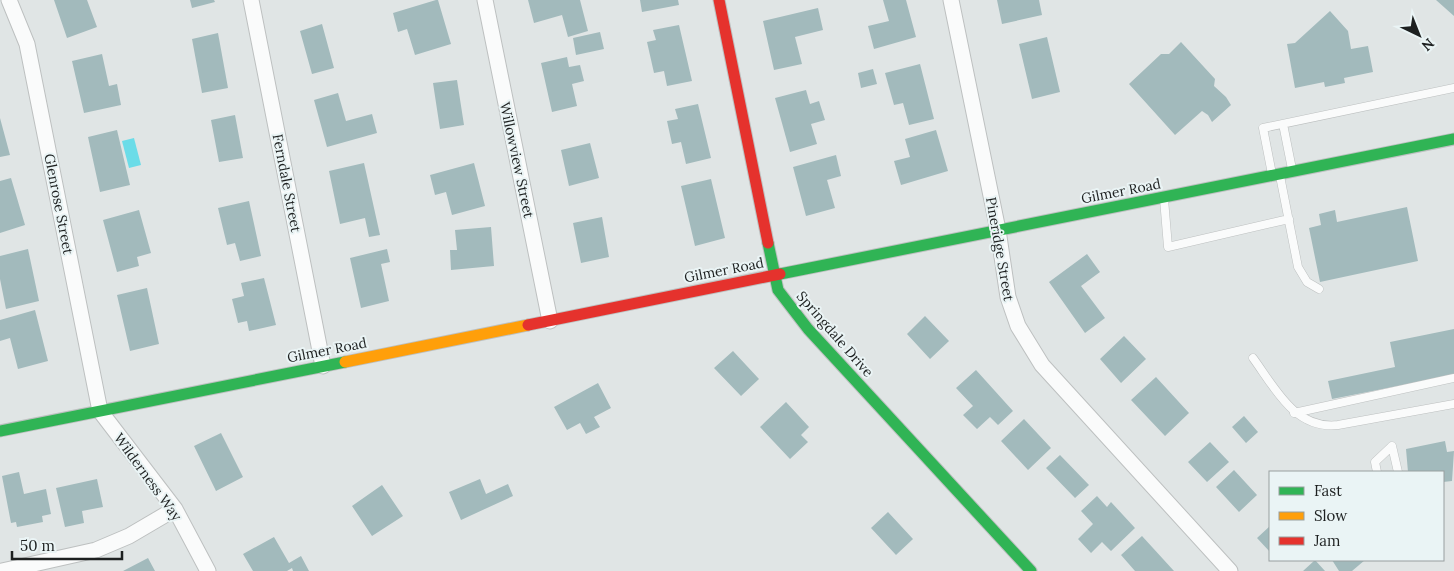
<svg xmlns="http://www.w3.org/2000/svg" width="1454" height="571" viewBox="0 0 1454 571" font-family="Lora,serif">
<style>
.water{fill:#6bdce8}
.building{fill:#a2babc}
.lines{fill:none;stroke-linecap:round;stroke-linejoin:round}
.lane-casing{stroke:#bdc0c0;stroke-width:9}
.street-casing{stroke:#bdc0c0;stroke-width:17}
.fast-casing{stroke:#bdc0c0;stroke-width:13}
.slow-casing{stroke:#bdc0c0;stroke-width:13}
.jam-casing{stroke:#bdc0c0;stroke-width:13}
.lane{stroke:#fafbfb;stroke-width:8}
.street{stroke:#fafbfb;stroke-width:15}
.fast{stroke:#30b455;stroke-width:11}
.slow{stroke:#ff9f0a;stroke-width:11}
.jam{stroke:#e5322d;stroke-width:11}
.labels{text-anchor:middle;stroke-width:4;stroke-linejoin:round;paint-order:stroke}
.street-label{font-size:14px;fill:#1d2020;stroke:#eaf4f5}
</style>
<rect width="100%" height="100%" fill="#e0e5e5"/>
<path class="water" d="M 134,138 L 141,165 L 129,168 L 122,141 Z"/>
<path class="building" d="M 54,0 L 87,0 L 97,27 L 67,38 Z
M 190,0 L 214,0 L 215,2 L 192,8 Z
M 436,0 L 438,0 L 451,44 L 415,55 L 407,29 L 398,32 L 393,13 Z
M 528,0 L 580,0 L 588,31 L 568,37 L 562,15 L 534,23 Z
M 640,0 L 678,0 L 679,5 L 642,12 Z
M 883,0 L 906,0 L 916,37 L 874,49 L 868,26 L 889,21 Z
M 997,0 L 1039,0 L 1042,15 L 1002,24 Z
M 1436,0 L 1454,0 L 1454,16 Z
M 818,8 L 823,30 L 795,37 L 802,64 L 774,70 L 763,21 Z
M 1330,11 L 1348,31 L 1351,49 L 1368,46 L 1373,72 L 1344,78 L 1345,83 L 1325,87 L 1324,82 L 1295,88 L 1287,44 L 1295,43 Z
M 322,24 L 334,68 L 312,74 L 300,31 Z
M 679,25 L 692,81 L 667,86 L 664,71 L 654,73 L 647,42 L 656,40 L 653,30 Z
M 600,32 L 604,49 L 576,55 L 573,38 Z
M 218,33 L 228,88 L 202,93 L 192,39 Z
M 1047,37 L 1060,92 L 1032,99 L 1019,44 Z
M 1181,42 L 1215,79 L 1214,86 L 1226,97 L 1231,105 L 1212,122 L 1208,115 L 1202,111 L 1175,135 L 1129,84 L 1161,54 L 1169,54 Z
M 102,54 L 109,86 L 117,84 L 121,105 L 84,113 L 72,61 Z
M 567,57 L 569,67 L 580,65 L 584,81 L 572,84 L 577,106 L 552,112 L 541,63 Z
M 920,64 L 934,119 L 909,125 L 903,103 L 894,105 L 885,73 Z
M 873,69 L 877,84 L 861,88 L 858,73 Z
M 457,80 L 464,125 L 440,129 L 433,83 Z
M 806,90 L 810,104 L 819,101 L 825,120 L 811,124 L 817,144 L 790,152 L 775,98 Z
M 338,93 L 346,121 L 372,114 L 377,133 L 327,147 L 314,100 Z
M 698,104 L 711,158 L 686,164 L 681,142 L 672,144 L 667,121 L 678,119 L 675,109 Z
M 235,115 L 243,158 L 219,162 L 211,120 Z
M 0,118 L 10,155 L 0,157 Z
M 117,130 L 130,185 L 100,192 L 88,137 Z
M 936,130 L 948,171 L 901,185 L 894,161 L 910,157 L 905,139 Z
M 590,143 L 599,178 L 569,186 L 561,150 Z
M 836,155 L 841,176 L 827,180 L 835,208 L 806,216 L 793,167 Z
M 364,163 L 380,235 L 369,237 L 365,218 L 340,224 L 329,171 Z
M 474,163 L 485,206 L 452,215 L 446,192 L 435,195 L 430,175 Z
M 11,178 L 25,225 L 0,233 L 0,181 Z
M 711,179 L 725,238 L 695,246 L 681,186 Z
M 249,201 L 261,256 L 240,261 L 235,243 L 227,245 L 218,208 Z
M 1407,207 L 1418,261 L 1320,282 L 1309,228 L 1321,225 L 1319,214 L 1335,210 L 1337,222 Z
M 139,210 L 151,253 L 137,257 L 139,266 L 117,272 L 103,220 Z
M 602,217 L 609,257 L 581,263 L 573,223 Z
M 491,227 L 494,266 L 451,270 L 450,250 L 457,250 L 455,230 Z
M 28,249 L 39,301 L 6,309 L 0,279 L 0,256 Z
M 387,249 L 390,262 L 381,264 L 389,301 L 361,308 L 350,258 Z
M 1087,254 L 1100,272 L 1081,286 L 1105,318 L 1085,333 L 1049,282 Z
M 264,278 L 276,325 L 249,331 L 247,321 L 238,323 L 232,299 L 244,296 L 241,283 Z
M 147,288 L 159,344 L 130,351 L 117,295 Z
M 35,310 L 48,361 L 18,369 L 10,338 L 0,341 L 0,320 Z
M 925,316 L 949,341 L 930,359 L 907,334 Z
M 1454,329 L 1454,375 L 1332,399 L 1328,381 L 1395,367 L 1390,342 Z
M 1124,336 L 1146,359 L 1121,383 L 1100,359 Z
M 733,351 L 759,379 L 741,396 L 714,368 Z
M 976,370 L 1013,411 L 998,425 L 990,417 L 977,429 L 963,415 L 973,406 L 956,388 Z
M 1156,377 L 1189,413 L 1165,436 L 1131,400 Z
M 598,383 L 611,408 L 594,417 L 600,427 L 586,434 L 580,423 L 567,430 L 554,407 Z
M 786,402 L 809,427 L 801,435 L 808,442 L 790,459 L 760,427 Z
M 1244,416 L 1258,432 L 1246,443 L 1232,427 Z
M 1024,419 L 1051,448 L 1028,470 L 1001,441 Z
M 221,433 L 243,477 L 216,491 L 194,446 Z
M 1445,441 L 1447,452 L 1454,451 L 1452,481 L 1443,482 L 1443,472 L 1408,472 L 1406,449 Z
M 1210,442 L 1229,462 L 1207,482 L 1188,462 Z
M 1060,455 L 1089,485 L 1075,498 L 1046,468 Z
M 1234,470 L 1257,495 L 1239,512 L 1216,487 Z
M 19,472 L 24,494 L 46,489 L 51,514 L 42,516 L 43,522 L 17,527 L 16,522 L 11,523 L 2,476 Z
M 97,479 L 103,507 L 82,511 L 84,523 L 65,527 L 56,488 Z
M 480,479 L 486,494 L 508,484 L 513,496 L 461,520 L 449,492 Z
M 382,485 L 403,516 L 372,536 L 352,506 Z
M 1097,496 L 1107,507 L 1111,502 L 1135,528 L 1111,551 L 1102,542 L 1091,553 L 1078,539 L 1093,524 L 1081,511 Z
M 888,512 L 913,539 L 896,555 L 871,528 Z
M 1270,526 L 1270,552 L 1257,538 Z
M 1142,536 L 1174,571 L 1135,571 L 1121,555 Z
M 274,537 L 289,563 L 301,556 L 309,571 L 293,571 L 292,568 L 287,571 L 253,571 L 243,554 Z
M 148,558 L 155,571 L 123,571 Z
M 1315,560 L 1325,571 L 1303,571 Z
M 1332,560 L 1365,560 L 1352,571 L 1339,571 Z"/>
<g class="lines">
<g class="lane-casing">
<path id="lane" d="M 1283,124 L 1292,169
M 1272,174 L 1263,128 L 1454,88
M 1280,176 L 1298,267 L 1307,282 L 1319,289
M 1164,199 L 1168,247 L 1289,219
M 1253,358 C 1275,388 1295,430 1338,425 L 1454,404
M 1294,413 L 1454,378
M 1392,446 L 1398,472
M 1377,472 L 1375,462 L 1392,446"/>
</g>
<g class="street-casing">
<path id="street" d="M 9,0 L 27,44 L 100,411 L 175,509 L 208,571
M 251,0 L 323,366
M 485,0 L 550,321
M 951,0 L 998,230 L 1008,297 L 1018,326 L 1042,365 L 1230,571
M 2,571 L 96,550 L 129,536 L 175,509"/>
</g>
<g class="fast-casing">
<path id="fast" d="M 768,243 L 778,290 L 808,329 L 1031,571
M 780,274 L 1454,139
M 0,431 L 345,362"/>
</g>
<g class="slow-casing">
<path id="slow" d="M 345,362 L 528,325"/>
</g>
<g class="jam-casing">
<path id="jam" d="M 719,0 L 768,243
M 528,325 L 780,274"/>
</g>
<use href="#lane" class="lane"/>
<use href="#street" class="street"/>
<use href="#fast" class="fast"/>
<use href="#slow" class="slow"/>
<use href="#jam" class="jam"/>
</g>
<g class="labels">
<g class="street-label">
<text transform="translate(517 160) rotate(78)" y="5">Willowview Street</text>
<text transform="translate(287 183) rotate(79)" y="5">Ferndale Street</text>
<text transform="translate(1121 191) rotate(-11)" y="5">Gilmer Road</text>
<text transform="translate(59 204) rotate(79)" y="5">Glenrose Street</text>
<text transform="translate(1000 249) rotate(80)" y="5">Pineridge Street</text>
<text transform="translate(724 270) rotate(-11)" y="5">Gilmer Road</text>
<text transform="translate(835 334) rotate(49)" y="5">Springdale Drive</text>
<text transform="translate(327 350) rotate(-11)" y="5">Gilmer Road</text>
<text transform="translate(148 477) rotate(54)" y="5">Wilderness Way</text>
</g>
</g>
<rect x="1269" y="471" width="175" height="90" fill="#eaf4f5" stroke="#989fa0"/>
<rect x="1279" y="487" width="25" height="8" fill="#30b455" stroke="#989fa0"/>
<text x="1314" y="496" font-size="15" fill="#1d2020">Fast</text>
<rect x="1279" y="512" width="25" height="8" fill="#ff9f0a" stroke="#989fa0"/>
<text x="1314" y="521" font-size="15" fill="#1d2020">Slow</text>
<rect x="1279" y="537" width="25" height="8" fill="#e5322d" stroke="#989fa0"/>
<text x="1314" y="546" font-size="15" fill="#1d2020">Jam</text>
<g transform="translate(1419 35) rotate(137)" stroke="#eaf4f5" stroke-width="4" paint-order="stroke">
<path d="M0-4L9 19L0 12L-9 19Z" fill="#1d2020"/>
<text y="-8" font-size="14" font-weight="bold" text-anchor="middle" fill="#1d2020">N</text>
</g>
<path d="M12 551v8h110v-8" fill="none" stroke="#1d2020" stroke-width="2.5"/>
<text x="20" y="551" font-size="15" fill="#1d2020" stroke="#eaf4f5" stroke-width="4" paint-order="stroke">50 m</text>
</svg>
